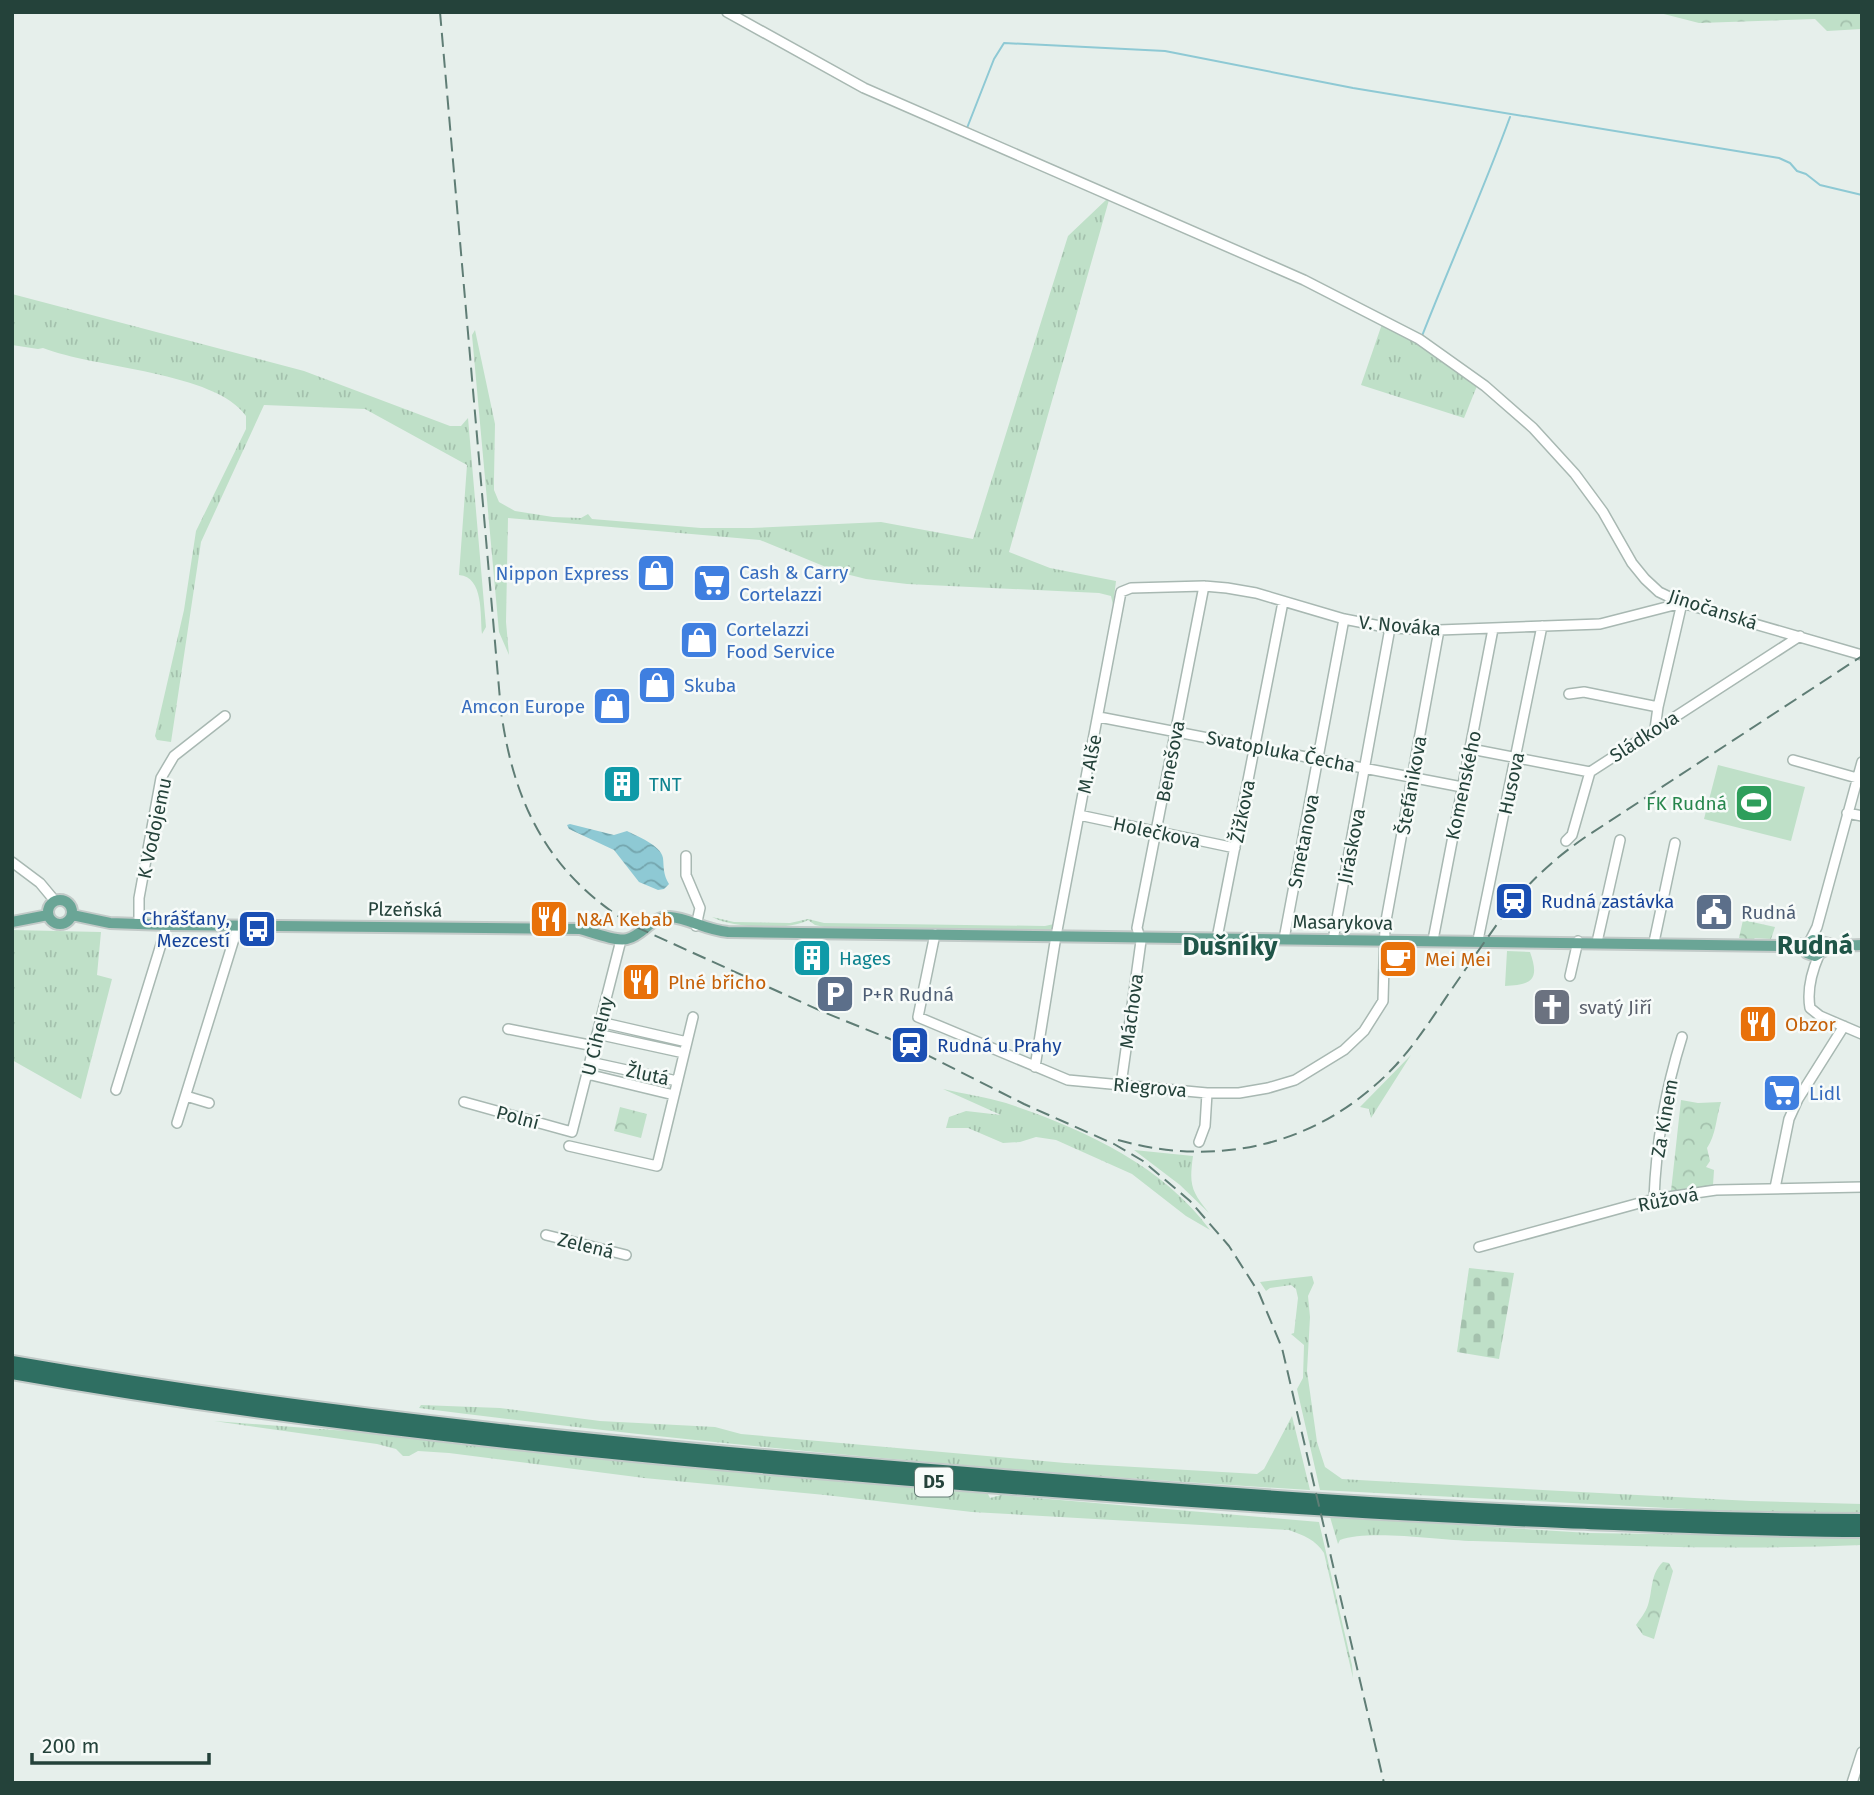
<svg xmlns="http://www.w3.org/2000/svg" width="1874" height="1795" viewBox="0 0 1874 1795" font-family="'Fira Sans',sans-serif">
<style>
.grass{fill:url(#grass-tufts)}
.forest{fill:url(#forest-crowns)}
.cemetery{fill:url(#cemetery-stones)}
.garden{fill:#bfe0c8}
.water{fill:url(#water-waves)}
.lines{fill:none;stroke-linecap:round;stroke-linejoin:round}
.stream{stroke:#8ec9d4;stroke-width:2}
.minor-casing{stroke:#a8b8b2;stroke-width:12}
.major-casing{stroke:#c2cac8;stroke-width:14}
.highway-casing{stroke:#c2cac8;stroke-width:16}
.minor{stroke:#fff;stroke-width:9}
.major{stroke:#6aa596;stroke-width:10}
.highway{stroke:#2f6f62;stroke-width:12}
.rail{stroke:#5f7d75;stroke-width:2;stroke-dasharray:14 7;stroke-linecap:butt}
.labels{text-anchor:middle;stroke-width:5;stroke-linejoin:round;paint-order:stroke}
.shield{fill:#f7fbf9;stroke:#637a73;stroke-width:2}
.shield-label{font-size:18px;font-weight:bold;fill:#24423a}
.shop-label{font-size:19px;fill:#366cbe;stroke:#f7fbf9;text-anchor:start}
.street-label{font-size:19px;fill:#24423a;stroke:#f7fbf9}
.culture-label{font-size:19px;fill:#0d838f;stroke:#f7fbf9;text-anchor:start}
.leisure-label{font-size:19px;fill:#27864d;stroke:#f7fbf9;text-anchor:end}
.transit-label{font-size:19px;fill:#164399;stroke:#f7fbf9;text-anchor:start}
.service-label{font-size:19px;fill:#4e5e75;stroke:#f7fbf9;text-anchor:start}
.food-label{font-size:19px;fill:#c56008;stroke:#f7fbf9;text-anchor:start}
.worship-label{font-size:19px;fill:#5b616d;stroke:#f7fbf9;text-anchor:start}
.district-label{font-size:26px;font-weight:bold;fill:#1f5548;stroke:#f7fbf9}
</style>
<defs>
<pattern id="grass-tufts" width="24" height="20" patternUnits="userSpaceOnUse" patternTransform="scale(1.75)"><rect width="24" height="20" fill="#bfe0c8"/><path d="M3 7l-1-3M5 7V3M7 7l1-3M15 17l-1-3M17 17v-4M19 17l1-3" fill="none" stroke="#a4c1ad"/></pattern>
<pattern id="forest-crowns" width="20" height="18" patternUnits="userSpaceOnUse" patternTransform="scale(1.75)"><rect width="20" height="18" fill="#bfe0c8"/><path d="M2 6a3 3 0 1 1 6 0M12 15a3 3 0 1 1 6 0" fill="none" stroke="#a4c1ad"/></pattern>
<pattern id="cemetery-stones" width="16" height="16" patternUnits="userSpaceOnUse" patternTransform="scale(1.75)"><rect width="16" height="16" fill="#bfe0c8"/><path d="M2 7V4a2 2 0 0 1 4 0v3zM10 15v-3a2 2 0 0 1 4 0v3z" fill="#a4c1ad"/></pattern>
<pattern id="water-waves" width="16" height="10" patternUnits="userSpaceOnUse" patternTransform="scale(1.75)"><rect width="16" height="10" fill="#8ec9d4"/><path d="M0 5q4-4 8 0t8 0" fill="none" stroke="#74a5ad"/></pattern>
</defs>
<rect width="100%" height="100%" fill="#e6efeb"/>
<path class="grass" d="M 1107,199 L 1109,200 L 1009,552 L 1050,568 L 1116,581 L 1113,605 L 1111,596 L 1099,593 L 907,584 L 866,579 L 838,572 L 760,540 L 508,518 L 506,622 L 509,655 L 499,632 L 472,335 L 475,330 L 495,424 L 494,479 L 494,490 L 499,502 L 515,511 L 553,517 L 581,518 L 588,514 L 592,519 L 701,528 L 751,528 L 881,522 L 973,539 L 1068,236 Z
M 12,294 L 304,371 L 450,426 L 461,426 L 468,418 L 486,627 L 482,634 C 480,615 484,577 459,575 L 467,465 L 365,409 L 264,405 L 201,542 L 171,742 L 157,740 L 155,736 L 184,610 L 196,531 L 246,429 L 246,416 C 216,372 93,368 43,348 L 38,349 L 12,345 Z
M 1382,324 L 1434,353 L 1477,386 L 1464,418 L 1361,385 Z
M 712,917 L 734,922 L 790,923 L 808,919 L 824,923 L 1045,926 L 1054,924 L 1054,931 L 939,928 L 829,928 L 815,925 L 808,920 C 790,931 731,928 712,917 Z
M 12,930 L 101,932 L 97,975 L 112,979 L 81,1099 L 12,1060 Z
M 1411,1055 L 1371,1118 L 1369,1109 L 1360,1107 Z
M 943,1089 C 964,1094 986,1097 1006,1103 C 1081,1128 1162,1164 1210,1230 L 1186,1216 L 1132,1174 L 1056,1140 L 1036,1137 L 1020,1142 L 1003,1143 L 968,1128 L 946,1128 L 949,1117 L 966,1111 L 1001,1115 Z
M 1134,1150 L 1193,1156 C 1189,1185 1191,1191 1209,1213 L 1180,1185 Z
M 1312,1276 L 1314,1283 L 1308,1296 L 1310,1317 L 1307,1371 L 1317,1442 L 1325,1467 L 1342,1479 L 1376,1481 L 1751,1501 L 1862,1504 L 1862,1514 L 1725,1511 L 1320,1490 L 1297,1389 L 1303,1378 L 1304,1345 L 1291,1334 L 1294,1333 L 1298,1298 L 1296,1289 L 1291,1285 L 1270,1288 L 1266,1291 L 1260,1282 Z
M 421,1405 L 500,1408 L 600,1421 L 715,1427 L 741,1434 L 1065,1463 L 1257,1474 L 1264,1469 L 1292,1416 L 1310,1490 C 1012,1472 715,1446 419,1408 Z
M 214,1421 L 347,1431 L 988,1494 L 990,1498 L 1001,1495 L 1319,1522 L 1352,1665 L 1353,1678 L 1324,1553 C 1316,1540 1303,1535 1289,1530 L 972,1512 L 825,1495 L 644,1478 L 449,1453 L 418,1451 L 409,1456 L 403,1456 L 396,1449 L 377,1444 Z
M 1330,1517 L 1589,1533 L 1862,1537 L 1862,1545 C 1732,1551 1602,1545 1473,1541 C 1440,1540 1368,1529 1340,1540 L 1338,1544 Z"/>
<path class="forest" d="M 1656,12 L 1862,12 L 1862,29 L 1827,31 L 1815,19 L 1699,23 Z
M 1743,920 L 1775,927 L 1771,939 L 1755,938 L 1753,940 L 1739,938 Z
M 1681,1100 L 1698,1103 L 1721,1102 C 1716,1118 1716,1135 1707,1148 L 1710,1161 L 1706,1167 L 1714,1170 L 1713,1185 L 1671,1191 Z
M 620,1107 L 647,1114 L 641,1138 L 614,1131 Z
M 1663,1562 L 1669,1563 L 1673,1571 L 1654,1639 L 1643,1635 L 1636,1625 C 1640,1619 1646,1612 1648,1605 C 1653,1590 1650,1574 1663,1562 Z"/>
<path class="cemetery" d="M 1469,1268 L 1514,1273 L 1499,1359 L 1457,1352 Z"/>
<path class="garden" d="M 1718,765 L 1805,787 L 1791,841 L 1704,819 Z
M 1507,951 L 1530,952 C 1540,980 1532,985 1505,986 Z"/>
<path class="water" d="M 570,824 L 614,835 L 627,831 C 636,836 661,845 663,858 C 664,868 663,874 669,884 L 664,889 L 658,890 L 639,882 L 614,850 L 569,829 L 567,825 Z"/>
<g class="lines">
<path class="stream" d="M 967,128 L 994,59 L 1004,43 L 1165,51 L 1353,88 L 1779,158 L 1790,163 L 1797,171 L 1806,174 L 1820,185 L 1862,195
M 1422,336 C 1451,262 1483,191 1510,117"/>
<g class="minor-casing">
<path id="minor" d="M 727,12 L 864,88 L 1304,280 L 1419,339 L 1485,386 L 1533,428 L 1575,474 L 1603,512 L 1632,563 L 1645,579 L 1659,592 L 1682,603 L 1862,655
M 1569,694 L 1584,692 L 1658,707
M 1099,717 L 1462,787
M 1471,749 L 1590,772 L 1800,636
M 1793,760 L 1857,778
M 1847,813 L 1862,816
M 1079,815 L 1235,848
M 1566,841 L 1572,835 L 1590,772
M 686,856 L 686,875 L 700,908 L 696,926
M 12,862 L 40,883 L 55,901
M 139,924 L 139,898 L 161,778 L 174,756 L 225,716
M 935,934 L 918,1017 L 1068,1080 L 1207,1093 L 1239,1093 L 1268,1088 L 1295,1080 L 1344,1050 L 1364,1031 L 1383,1001 L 1385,926 L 1439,630
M 1217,938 L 1283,602
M 1284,939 L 1344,619
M 1333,940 L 1390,628
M 1433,940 L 1493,629
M 1478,940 L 1542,626
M 1810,941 L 1817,927 L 1862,762
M 1597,942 L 1620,840
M 1654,942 L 1675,843
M 1819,955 C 1812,971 1807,991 1810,1008 L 1820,1016 L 1862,1034
M 1570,976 L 1578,941
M 600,1022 L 687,1042
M 508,1029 L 594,1046
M 597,1034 L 684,1053
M 590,1062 L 677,1081
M 1035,1067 L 1056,936 L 1121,592 L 1131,588 L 1204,586 L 1227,588 L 1256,593 L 1344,619 L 1390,628 L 1439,630 L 1600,624 L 1682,603 L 1658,707 L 1655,729
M 587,1074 L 674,1095
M 1121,1085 L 1141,941 L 1137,928 L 1204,586
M 116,1090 L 167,925
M 186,1096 L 209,1103
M 464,1102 L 572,1132 L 621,940
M 177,1123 L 238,926
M 1199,1142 L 1205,1126 L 1207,1093
M 569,1146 L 657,1166 L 693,1017
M 1775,1188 L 1789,1119 L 1798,1099 L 1844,1026
M 1654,1199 C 1656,1144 1665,1091 1682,1037
M 546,1235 L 626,1255
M 1479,1247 L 1654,1199 L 1716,1190 L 1862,1187
M 1852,1783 L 1862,1752"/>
</g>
<g class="major-casing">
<path id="major" d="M48 912a12 12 0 1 1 24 0a12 12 0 1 1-24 0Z
M 72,915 L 110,923 L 167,925 L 580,929 C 591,932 617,942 627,939 C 644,935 651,916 670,917 C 688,918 705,930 728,932 L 1789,946 L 1807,944 L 1813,940 L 1837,946 L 1862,945
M 12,922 L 48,915
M 1807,944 L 1807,953 L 1815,956 L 1822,952 L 1820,943"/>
</g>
<g class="highway-casing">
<path id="highway" d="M 12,1362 C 328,1417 648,1448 967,1473 C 1264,1498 1563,1519 1862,1520
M 12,1373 C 334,1430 660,1460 986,1486 C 1178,1501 1370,1514 1563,1522 C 1663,1526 1762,1531 1862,1531"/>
</g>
<use href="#minor" class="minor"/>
<use href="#major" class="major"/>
<use href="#highway" class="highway"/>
<path class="rail" d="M 440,12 L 501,711 C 514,806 550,876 634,926 L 821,1011 L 917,1050 L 1024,1104 L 1114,1144 L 1143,1161 L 1190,1201 L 1229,1246 L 1259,1293 L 1282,1348 L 1384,1783
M 1118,1140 C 1221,1169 1322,1144 1396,1065 C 1415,1044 1431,1020 1447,996 C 1467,967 1487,938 1508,909 C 1530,881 1554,859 1584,838 L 1862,656"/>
</g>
<defs>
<g id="shop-square" transform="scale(2.0125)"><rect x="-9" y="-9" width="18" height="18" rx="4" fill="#3f7fe0" stroke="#f7fbf9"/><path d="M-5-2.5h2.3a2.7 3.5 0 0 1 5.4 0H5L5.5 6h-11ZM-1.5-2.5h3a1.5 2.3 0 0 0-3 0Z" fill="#fff"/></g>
<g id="supermarket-square" transform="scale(2.0125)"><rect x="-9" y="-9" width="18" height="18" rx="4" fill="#3f7fe0" stroke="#f7fbf9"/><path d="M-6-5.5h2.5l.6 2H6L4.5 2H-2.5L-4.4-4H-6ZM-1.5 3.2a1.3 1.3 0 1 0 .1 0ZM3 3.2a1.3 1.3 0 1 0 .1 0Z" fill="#fff"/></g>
<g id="building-square" transform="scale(2.0125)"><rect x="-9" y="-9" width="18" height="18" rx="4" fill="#0f9aa8" stroke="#f7fbf9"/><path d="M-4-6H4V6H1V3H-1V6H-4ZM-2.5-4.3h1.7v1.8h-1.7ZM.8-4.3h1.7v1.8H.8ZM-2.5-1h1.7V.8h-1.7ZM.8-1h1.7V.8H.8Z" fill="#fff"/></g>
<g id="stadium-square" transform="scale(2.0125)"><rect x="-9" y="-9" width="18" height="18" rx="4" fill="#2e9e5b" stroke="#f7fbf9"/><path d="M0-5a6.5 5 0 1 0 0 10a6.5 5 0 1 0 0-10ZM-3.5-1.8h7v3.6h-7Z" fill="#fff"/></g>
<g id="station-square" transform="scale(2.0125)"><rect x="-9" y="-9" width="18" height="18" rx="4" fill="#1a4fb4" stroke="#f7fbf9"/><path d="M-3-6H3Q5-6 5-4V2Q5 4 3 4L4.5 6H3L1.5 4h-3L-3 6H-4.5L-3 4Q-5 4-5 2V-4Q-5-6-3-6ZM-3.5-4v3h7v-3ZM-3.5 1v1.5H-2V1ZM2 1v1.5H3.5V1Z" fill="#fff"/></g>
<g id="civic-square" transform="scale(2.0125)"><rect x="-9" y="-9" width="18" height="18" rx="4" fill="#5c6f8a" stroke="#f7fbf9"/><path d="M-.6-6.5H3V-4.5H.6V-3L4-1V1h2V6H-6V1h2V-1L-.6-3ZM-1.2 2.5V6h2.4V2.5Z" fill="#fff"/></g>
<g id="restaurant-square" transform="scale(2.0125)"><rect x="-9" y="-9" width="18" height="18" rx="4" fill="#e8710a" stroke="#f7fbf9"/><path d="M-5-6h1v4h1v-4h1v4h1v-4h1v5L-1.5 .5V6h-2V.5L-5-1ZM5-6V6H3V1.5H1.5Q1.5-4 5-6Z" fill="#fff"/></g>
<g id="bus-square" transform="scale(2.0125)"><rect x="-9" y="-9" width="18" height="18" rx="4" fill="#1a4fb4" stroke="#f7fbf9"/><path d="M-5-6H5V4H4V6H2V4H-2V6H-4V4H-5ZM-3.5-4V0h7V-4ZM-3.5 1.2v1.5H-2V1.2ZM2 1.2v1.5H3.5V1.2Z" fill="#fff"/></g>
<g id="cafe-square" transform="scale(2.0125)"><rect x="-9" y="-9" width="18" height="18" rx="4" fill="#e8710a" stroke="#f7fbf9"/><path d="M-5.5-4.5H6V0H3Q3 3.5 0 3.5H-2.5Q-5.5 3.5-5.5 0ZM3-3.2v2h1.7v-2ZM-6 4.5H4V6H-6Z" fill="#fff"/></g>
<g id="parking-square" transform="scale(2.0125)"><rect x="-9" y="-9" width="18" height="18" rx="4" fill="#5c6f8a" stroke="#f7fbf9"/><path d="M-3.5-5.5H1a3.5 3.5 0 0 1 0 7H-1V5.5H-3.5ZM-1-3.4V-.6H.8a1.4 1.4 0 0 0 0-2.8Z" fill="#fff"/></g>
<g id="church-square" transform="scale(2.0125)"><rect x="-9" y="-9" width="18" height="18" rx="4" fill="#6b7280" stroke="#f7fbf9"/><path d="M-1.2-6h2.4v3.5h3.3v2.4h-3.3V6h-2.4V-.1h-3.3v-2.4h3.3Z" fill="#fff"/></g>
</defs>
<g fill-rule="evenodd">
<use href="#shop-square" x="656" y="573"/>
<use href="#supermarket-square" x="712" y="583"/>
<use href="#shop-square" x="699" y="640"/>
<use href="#shop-square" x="657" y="685"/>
<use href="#shop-square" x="612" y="706"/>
<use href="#building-square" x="622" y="784"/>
<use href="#stadium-square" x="1754" y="803"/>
<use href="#station-square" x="1514" y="901"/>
<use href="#civic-square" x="1714" y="912"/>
<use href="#restaurant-square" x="549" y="919"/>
<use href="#bus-square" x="257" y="929"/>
<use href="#building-square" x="812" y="958"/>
<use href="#cafe-square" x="1398" y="959"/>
<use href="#restaurant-square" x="641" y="982"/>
<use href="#parking-square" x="835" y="994"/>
<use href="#church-square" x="1552" y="1007"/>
<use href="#restaurant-square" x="1758" y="1024"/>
<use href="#station-square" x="910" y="1045"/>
<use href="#supermarket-square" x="1782" y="1093"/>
</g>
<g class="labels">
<rect class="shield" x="915" y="1467.5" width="38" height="29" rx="5"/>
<g class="shield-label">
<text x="934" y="1488">D5</text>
</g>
<g class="shop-label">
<text x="739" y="579">Cash &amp; Carry<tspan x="739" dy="22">Cortelazzi</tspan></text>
<text x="629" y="580" text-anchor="end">Nippon Express</text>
<text x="726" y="636">Cortelazzi<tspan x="726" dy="22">Food Service</tspan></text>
<text x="684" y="692">Skuba</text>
<text x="585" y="713" text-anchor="end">Amcon Europe</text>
<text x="1809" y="1100">Lidl</text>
</g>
<g class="street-label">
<text transform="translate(1713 609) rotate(18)" y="7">Jinočanská</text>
<text transform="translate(1400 625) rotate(5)" y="7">V. Nováka</text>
<text transform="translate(1644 736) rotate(-33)" y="7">Sládkova</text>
<text transform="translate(1281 751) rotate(11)" y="7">Svatopluka Čecha</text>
<text transform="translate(1170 761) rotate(-79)" y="7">Benešova</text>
<text transform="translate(1089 764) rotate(-79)" y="7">M. Alše</text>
<text transform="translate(1511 783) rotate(-78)" y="7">Husova</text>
<text transform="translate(1411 785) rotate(-80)" y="7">Štefánikova</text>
<text transform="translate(1463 785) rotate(-78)" y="7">Komenského</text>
<text transform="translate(1242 811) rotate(-79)" y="7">Žižkova</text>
<text transform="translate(154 828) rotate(-78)" y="7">K Vodojemu</text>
<text transform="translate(1157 832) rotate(12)" y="7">Holečkova</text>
<text transform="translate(1303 841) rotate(-79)" y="7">Smetanova</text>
<text transform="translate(1351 846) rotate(-79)" y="7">Jiráskova</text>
<text transform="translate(405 909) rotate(1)" y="7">Plzeňská</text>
<text transform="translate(1343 922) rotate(1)" y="7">Masarykova</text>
<text transform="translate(1131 1011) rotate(-82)" y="7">Máchova</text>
<text transform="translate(597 1036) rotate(-76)" y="7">U Cihelny</text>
<text transform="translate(648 1074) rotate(12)" y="7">Žlutá</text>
<text transform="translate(1150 1087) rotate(5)" y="7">Riegrova</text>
<text transform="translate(518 1117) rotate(15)" y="7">Polní</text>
<text transform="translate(1664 1118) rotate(-80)" y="7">Za Kinem</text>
<text transform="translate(1668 1199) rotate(-11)" y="7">Růžová</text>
<text transform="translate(586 1245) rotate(14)" y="7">Zelená</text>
</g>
<g class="culture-label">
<text x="649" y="791">TNT</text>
<text x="839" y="965">Hages</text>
</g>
<g class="leisure-label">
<text x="1727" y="810">FK Rudná</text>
</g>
<g class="transit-label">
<text x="1541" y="908">Rudná zastávka</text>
<text x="230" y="925" text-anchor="end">Chrášťany,<tspan x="230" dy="22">Mezcestí</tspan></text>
<text x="937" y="1052">Rudná u Prahy</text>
</g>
<g class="service-label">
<text x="1741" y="919">Rudná</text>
<text x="862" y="1001">P+R Rudná</text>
</g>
<g class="food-label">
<text x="576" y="926">N&amp;A Kebab</text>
<text x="1425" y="966">Mei Mei</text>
<text x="668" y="989">Plné břicho</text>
<text x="1785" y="1031">Obzor</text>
</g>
<g class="worship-label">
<text x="1579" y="1014">svatý Jiří</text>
</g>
<g class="district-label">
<text x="1815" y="954">Rudná</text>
<text x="1230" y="955">Dušníky</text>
</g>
</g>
<rect width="1874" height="1795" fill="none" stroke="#24423a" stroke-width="28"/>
<path d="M32 1753v10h177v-10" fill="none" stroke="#24423a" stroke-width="3.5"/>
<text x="42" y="1753" font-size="21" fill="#24423a" stroke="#f7fbf9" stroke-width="5" paint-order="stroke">200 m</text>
</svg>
